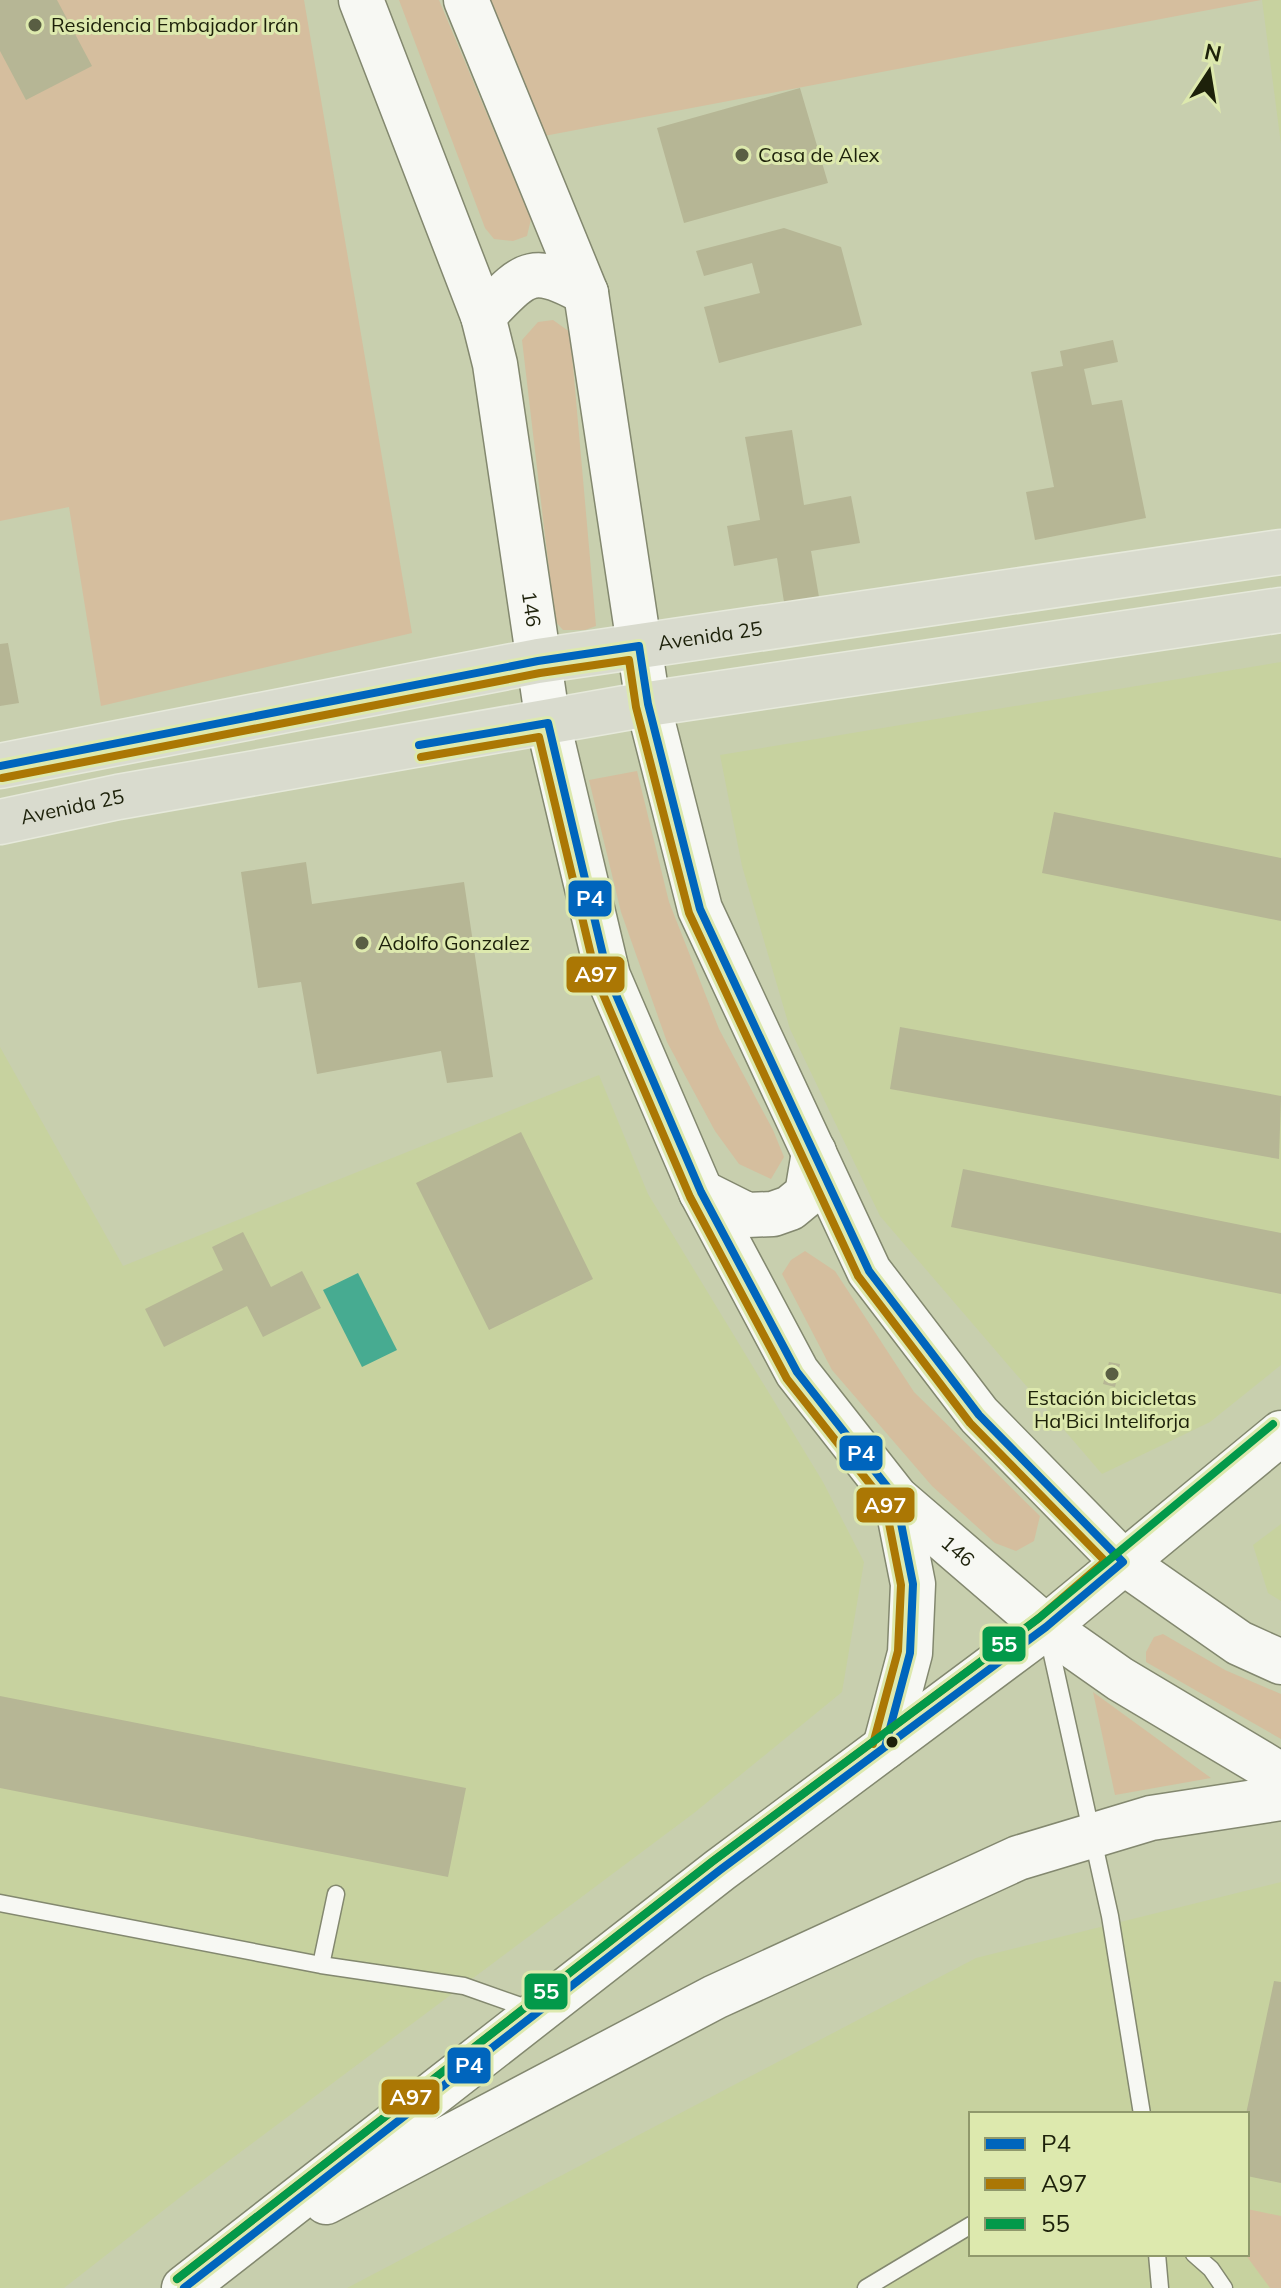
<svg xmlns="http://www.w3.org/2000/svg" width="1281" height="2288" viewBox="0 0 1281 2288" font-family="Mulish,sans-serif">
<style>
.built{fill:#c7d29f;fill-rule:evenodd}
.green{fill:#d5be9e}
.water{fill:#47ab91}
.building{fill:#b6b695}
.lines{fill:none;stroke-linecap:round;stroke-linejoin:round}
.lane-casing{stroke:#83886f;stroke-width:19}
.secondary-casing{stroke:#83886f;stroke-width:47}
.primary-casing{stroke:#e6e9db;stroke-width:47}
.lane{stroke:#f7f8f3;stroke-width:16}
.secondary{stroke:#f7f8f3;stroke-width:44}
.primary{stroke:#d9dbce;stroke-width:44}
.bus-1-casing{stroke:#dde9ae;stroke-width:14}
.bus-2-casing{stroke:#dde9ae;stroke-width:14}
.bus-3-casing{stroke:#dde9ae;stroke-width:14}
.bus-1{stroke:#0065bd;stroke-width:8}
.bus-2{stroke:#ab7704;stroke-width:8}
.bus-3{stroke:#03994a;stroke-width:8}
.poi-dot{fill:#595e43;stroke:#dde9ae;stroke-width:3}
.bus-dot{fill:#1d210a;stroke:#dde9ae;stroke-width:3}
.labels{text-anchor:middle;stroke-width:6;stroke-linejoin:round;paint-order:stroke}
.poi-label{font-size:20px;fill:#1d210a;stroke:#dde9ae;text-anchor:start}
.street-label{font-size:20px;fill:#1d210a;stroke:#dde9ae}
.line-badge{stroke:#dde9ae;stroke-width:3}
.badge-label{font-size:22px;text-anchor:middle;font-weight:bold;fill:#fff}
</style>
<rect width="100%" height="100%" fill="#c8cfae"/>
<path class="built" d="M 1262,0 L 1281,0 L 1281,144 Z
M 1281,662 L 1281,1365 L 1210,1422 L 1102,1474 L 880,1216 L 790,1029 L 742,866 L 720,755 Z
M 0,1047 L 123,1266 L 599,1075 L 648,1194 L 823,1482 L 864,1562 L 842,1692 L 694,1813 L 183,2195 L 64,2288 L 0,2288 Z
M 1281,1524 L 1281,1601 L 1268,1593 L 1253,1545 Z
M 1281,1882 L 1281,2288 L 347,2288 L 976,1958 ZM 971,2114 L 1247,2114 L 1247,2254 L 971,2254 Z"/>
<path class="green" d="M 0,0 L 304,0 L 412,633 L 101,706 L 69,507 L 0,521 Z
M 399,0 L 439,0 L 531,219 L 527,236 L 513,241 L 494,239 L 485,228 Z
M 466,0 L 1261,0 L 523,140 Z
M 553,320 L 570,332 L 596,626 L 585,630 L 563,630 L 555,621 L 522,340 L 538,322 Z
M 637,771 L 669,902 L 719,1029 L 773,1130 L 784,1157 L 771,1179 L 739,1164 L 715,1131 L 667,1042 L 621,912 L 589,780 Z
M 805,1251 L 835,1271 L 914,1392 L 1040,1516 L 1034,1541 L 1016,1551 L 995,1543 L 932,1486 L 832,1370 L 782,1274 L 791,1260 Z
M 1163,1634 L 1225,1670 L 1281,1694 L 1281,1739 L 1146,1662 L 1146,1652 L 1154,1637 Z
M 1093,1692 L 1211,1778 L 1115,1795 Z
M 1247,2209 L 1281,2216 L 1281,2288 L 1270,2288 L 1245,2254 L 1247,2254 Z"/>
<path class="water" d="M 358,1273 L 397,1350 L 362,1367 L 323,1290 Z"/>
<path class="building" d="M 0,0 L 57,0 L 92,66 L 26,100 L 0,51 Z
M 800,88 L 828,183 L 684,223 L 657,128 Z
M 784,228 L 841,247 L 862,325 L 719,363 L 704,307 L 760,293 L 752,263 L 704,276 L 696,251 Z
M 1113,340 L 1118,362 L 1084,369 L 1092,405 L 1122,400 L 1146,518 L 1035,540 L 1026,492 L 1054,487 L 1031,372 L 1063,366 L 1060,351 Z
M 792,430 L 804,505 L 851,496 L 860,543 L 811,551 L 819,597 L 784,602 L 777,558 L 734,566 L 727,526 L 760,520 L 745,437 Z
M 8,643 L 19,703 L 0,706 L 0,644 Z
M 1054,812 L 1281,858 L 1281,921 L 1042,873 Z
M 306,862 L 312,904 L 464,882 L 493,1077 L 447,1083 L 441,1051 L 317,1074 L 301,982 L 258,988 L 241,872 Z
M 900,1027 L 1281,1096 L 1279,1159 L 890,1089 Z
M 521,1132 L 593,1279 L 489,1330 L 416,1183 Z
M 963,1169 L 1281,1233 L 1281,1294 L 951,1227 Z
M 243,1232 L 271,1287 L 302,1271 L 321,1308 L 263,1337 L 247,1306 L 164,1347 L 145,1309 L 223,1270 L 212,1247 Z
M 1109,1362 L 1120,1364 L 1115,1387 L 1103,1384 Z
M 0,1696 L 466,1788 L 448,1877 L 0,1788 Z
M 1274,1981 L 1281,1982 L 1281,2183 L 1247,2176 L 1246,2114 Z"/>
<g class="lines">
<g class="lane-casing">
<path id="lane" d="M 1049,1641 L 1110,1916 L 1142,2114
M 336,1894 L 321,1965 L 464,1986 L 532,2010
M 0,1903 L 321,1965
M 1157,2254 L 1160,2288
M 1194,2254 L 1211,2269 L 1224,2288
M 866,2288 L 971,2225"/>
</g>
<g class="secondary-casing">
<g id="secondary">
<path id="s1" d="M 361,0 L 483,316 L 495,364 L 548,723 L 608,976 L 701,1192 L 797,1372 L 896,1498 L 1046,1627 L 1120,1679 L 1281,1775"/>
<path d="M 466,0 L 586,293 L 648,704 L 700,909 L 869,1271 L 979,1415 L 1123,1562 L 1239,1643 L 1281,1662"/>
<path d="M 483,316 C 525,273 530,262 586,293"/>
<path d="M 701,1192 L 747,1215 L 773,1214 L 790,1208 L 807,1194 L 814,1152"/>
<path d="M 885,1747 L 910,1653 L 913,1584 L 896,1498"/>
<path d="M 326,2202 L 715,1997 L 1018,1858 L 1151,1818 L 1281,1798"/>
<path d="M 184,2288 L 720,1870 L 1046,1627 L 1281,1433"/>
</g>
</g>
<g class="primary-casing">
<g id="primary">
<path id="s2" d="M 0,766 L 538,661 L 1281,552"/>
<path id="s3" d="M 0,822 L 118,797 L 648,704 L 1281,610"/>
</g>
</g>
<use href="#lane" class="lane"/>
<use href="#secondary" class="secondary"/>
<use href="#primary" class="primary"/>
<g class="bus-1-casing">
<path id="bus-1" d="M 419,745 L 548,723 L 608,976 L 701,1192 L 797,1372 L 896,1498 L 913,1584 L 910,1653 L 885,1747
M 0,766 L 538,661 L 639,646 L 648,704 L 700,909 L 869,1271 L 979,1415 L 1123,1562 L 1046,1627 L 720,1870 L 184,2288"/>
</g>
<g class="bus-2-casing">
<path id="bus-2" d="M 421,757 L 539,737 L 597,980 L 690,1197 L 787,1379 L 885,1503 L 901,1585 L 898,1651 L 873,1744
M 2,778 L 540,673 L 629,660 L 636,707 L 689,913 L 858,1276 L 970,1423 L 1105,1561 L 1039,1618 L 713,1861 L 177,2279"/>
</g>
<g class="bus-3-casing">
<path id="bus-3" d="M 177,2279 L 713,1861 L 1039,1618 L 1273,1424"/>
</g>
<use href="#bus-1" class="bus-1"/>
<use href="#bus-2" class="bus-2"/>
<use href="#bus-3" class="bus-3"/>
</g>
<g class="poi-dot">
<circle cx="35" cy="25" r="8"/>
<circle cx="742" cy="155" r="8"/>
<circle cx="362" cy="943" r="8"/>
<circle cx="1112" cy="1374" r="8"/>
</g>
<circle class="bus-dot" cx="892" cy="1742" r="7"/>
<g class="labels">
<g class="poi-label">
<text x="51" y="32">Residencia Embajador Irán</text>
<text x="758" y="162">Casa de Alex</text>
<text x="378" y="950">Adolfo Gonzalez</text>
<text x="1112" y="1405" text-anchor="middle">Estación bicicletas<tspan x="1112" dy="23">Ha'Bici Inteliforja</tspan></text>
</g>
<g class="street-label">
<text dy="7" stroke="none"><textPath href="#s1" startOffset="636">146</textPath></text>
<text dy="7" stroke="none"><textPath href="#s2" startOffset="722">Avenida 25</textPath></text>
<text dy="7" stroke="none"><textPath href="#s3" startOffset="74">Avenida 25</textPath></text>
<text dy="7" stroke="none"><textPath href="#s1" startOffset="1692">146</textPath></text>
</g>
</g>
<g class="line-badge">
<rect x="567" y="879" width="46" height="39" rx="8" fill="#0065bd"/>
<rect x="565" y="955" width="61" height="39" rx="8" fill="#ab7704"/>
<rect x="838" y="1434" width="46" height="38" rx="8" fill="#0065bd"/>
<rect x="855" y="1486" width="61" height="38" rx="8" fill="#ab7704"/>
<rect x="981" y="1625" width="46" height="38" rx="8" fill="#03994a"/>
<rect x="523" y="1972" width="46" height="39" rx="8" fill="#03994a"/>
<rect x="446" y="2046" width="46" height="39" rx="8" fill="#0065bd"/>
<rect x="380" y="2078" width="61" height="38" rx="8" fill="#ab7704"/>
</g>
<g class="badge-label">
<text x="590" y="906">P4</text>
<text x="596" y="982">A97</text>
<text x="861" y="1461">P4</text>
<text x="885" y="1513">A97</text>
<text x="1004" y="1652">55</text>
<text x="546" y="1999">55</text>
<text x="469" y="2073">P4</text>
<text x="411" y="2105">A97</text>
</g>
<rect x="969" y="2112" width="280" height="144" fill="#dde9ae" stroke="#90996c" stroke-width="2"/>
<rect x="985" y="2138" width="40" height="12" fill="#0065bd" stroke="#90996c" stroke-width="2"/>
<text x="1041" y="2152" font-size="24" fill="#1d210a">P4</text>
<rect x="985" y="2178" width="40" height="12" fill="#ab7704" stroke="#90996c" stroke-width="2"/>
<text x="1041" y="2192" font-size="24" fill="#1d210a">A97</text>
<rect x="985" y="2218" width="40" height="12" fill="#03994a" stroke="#90996c" stroke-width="2"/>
<text x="1041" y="2232" font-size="24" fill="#1d210a">55</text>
<g transform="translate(1209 72) rotate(12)" stroke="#dde9ae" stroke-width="6" paint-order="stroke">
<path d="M0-6L14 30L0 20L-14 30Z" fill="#1d210a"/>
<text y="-12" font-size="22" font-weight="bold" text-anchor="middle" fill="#1d210a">N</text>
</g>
</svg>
